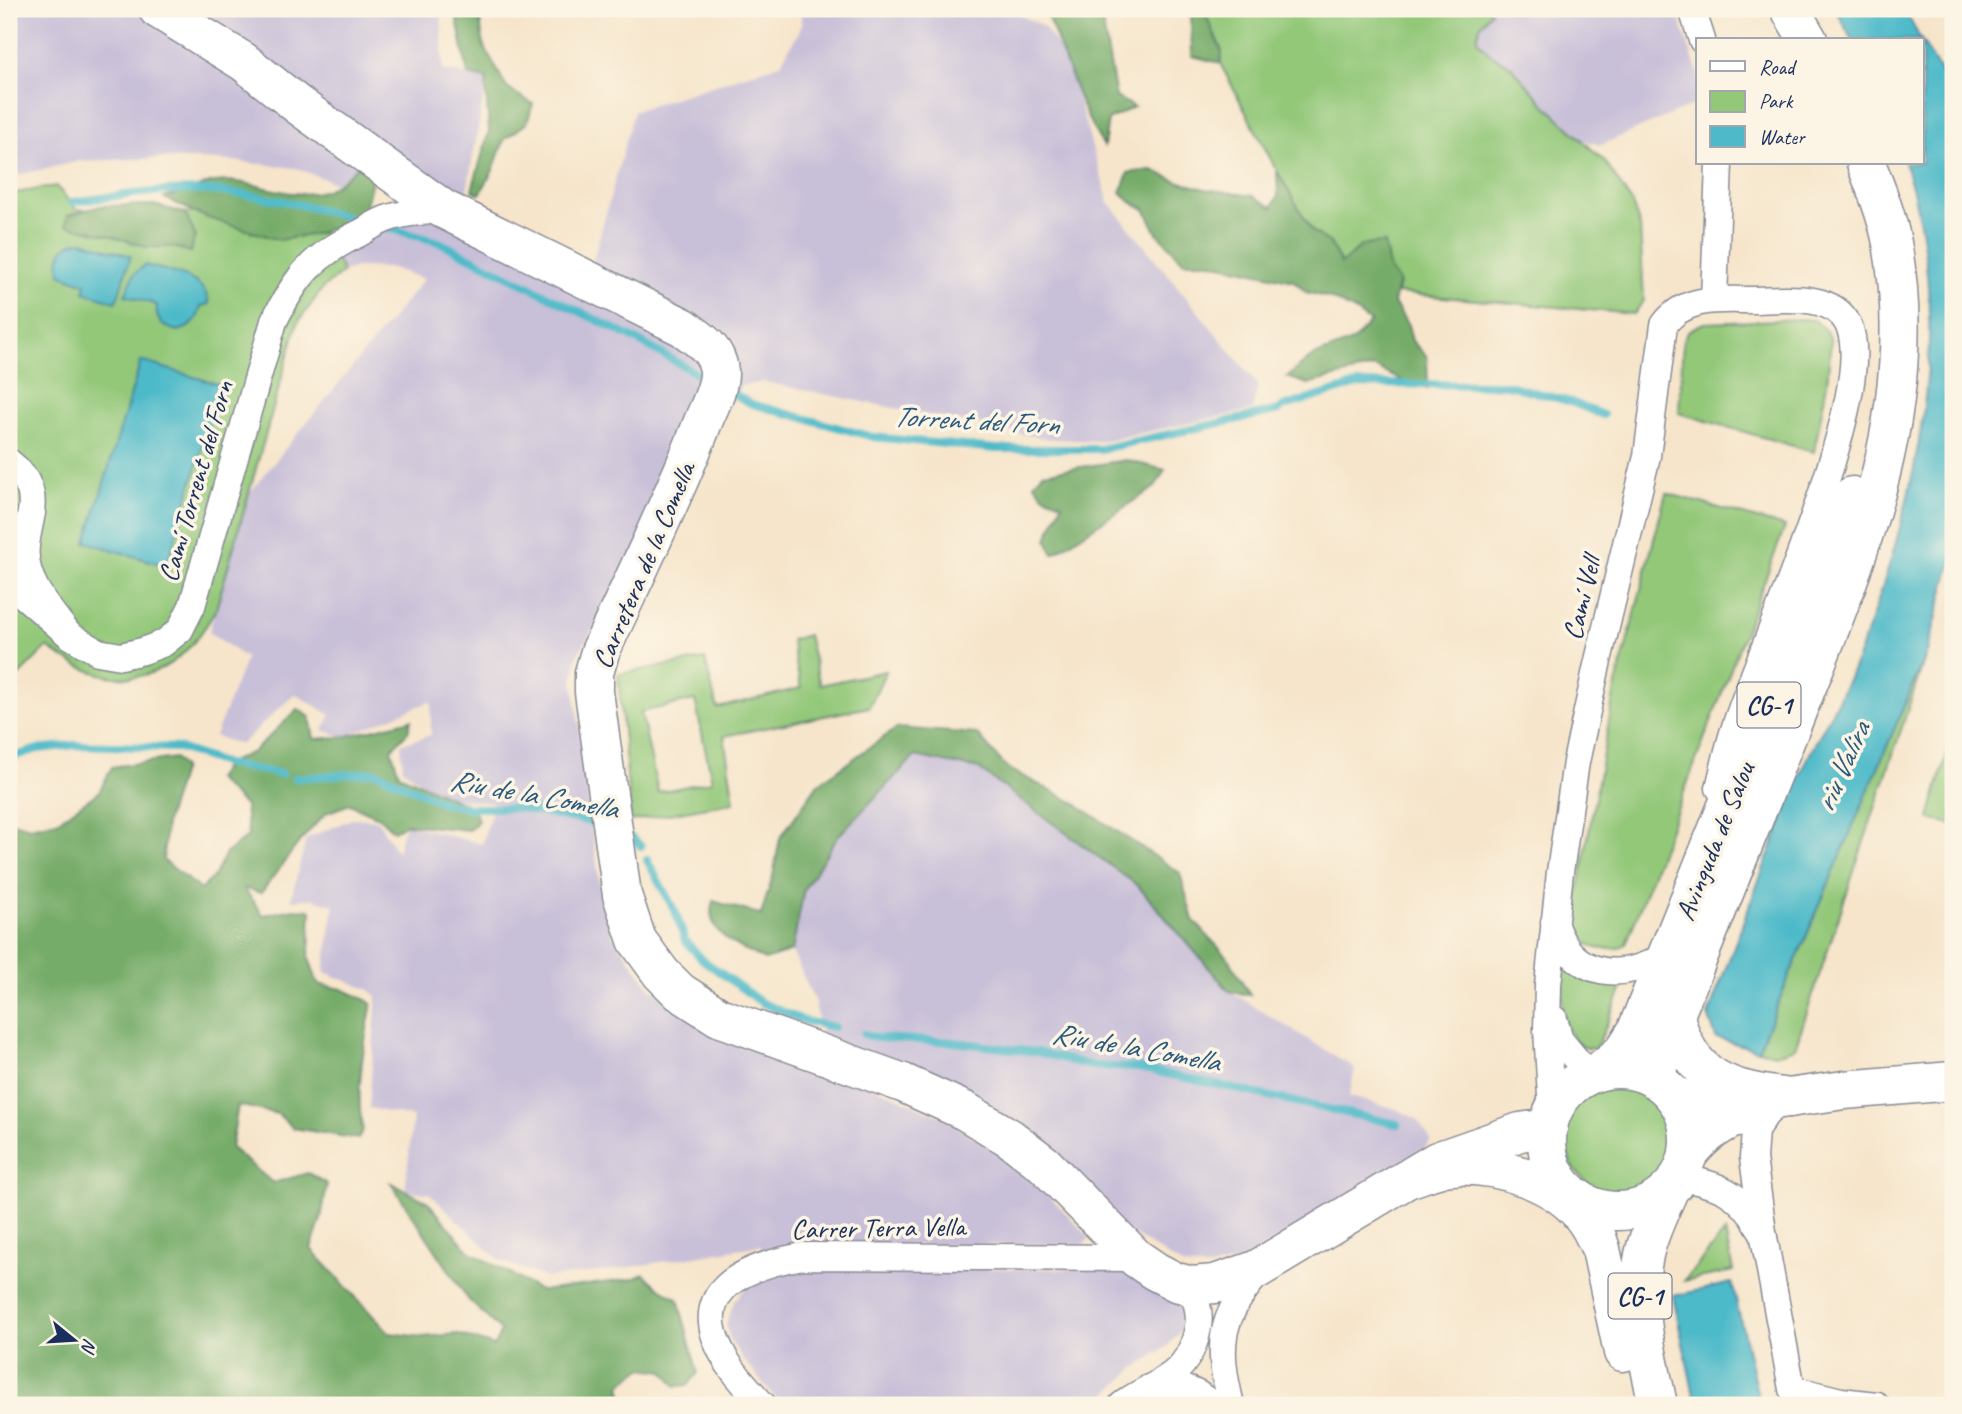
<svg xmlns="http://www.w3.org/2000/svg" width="1962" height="1414" viewBox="0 0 1962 1414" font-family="Caveat,sans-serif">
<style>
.industrial{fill:#c8bfd8}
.green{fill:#93c879;stroke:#577c6c;stroke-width:2;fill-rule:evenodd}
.forest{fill:#76ac69;stroke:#486e64;stroke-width:2}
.water{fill:#4ebac9;stroke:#347494;stroke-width:2}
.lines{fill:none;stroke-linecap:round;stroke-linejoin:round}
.stream{stroke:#4ebac9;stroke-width:8}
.street-casing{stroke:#888a94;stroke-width:29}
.secondary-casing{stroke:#888a94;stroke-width:41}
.primary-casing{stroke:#888a94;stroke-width:41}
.highway-casing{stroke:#888a94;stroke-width:41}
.street{stroke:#fff;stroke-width:26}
.secondary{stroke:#fff;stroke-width:38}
.primary{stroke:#fff;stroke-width:38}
.highway{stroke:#fff;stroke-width:38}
.labels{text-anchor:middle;stroke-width:7;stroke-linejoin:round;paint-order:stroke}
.shield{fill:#fcf5e5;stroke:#5e6a86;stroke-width:2}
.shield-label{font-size:26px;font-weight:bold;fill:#1b2f5e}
.street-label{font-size:28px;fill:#1b2f5e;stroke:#fcf5e5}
.water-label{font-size:30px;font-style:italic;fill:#2a597e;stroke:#fcf5e5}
</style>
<rect width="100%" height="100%" fill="#fcf5e5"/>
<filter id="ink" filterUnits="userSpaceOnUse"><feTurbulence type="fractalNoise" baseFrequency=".0143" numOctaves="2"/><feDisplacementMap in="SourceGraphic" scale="14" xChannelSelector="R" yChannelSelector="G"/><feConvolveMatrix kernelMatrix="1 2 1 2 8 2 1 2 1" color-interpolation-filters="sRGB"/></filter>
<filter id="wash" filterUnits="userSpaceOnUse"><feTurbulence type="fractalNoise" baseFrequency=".00686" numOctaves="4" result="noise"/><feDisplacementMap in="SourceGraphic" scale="28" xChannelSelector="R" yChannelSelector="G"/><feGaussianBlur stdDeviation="1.57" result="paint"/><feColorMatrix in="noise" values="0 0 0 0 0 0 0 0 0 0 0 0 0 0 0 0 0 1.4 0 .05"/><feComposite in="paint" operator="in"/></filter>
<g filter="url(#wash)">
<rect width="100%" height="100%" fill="#f6e5cb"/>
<path class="industrial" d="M 9,9 L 129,9 L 189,40 L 362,163 L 335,183 L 296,168 L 232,161 L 165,158 L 80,161 L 9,177 Z
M 187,9 L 441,9 L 443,70 L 487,78 L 466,196 L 592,264 L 634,111 L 780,64 L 801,28 L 801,9 L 1007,9 L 1043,26 L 1065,56 L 1109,203 L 1258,385 L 1252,410 L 1102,441 L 1049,439 L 763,382 L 741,386 L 578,654 L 573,681 L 600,889 L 613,936 L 651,989 L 942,1117 L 1018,1164 L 1090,1238 L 1084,1244 L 799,1245 L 762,1251 L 761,1245 L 613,1270 L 547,1278 L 499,1260 L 429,1193 L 405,1191 L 413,1117 L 369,1108 L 377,996 L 368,989 L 324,972 L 334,905 L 313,899 L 291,900 L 306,839 L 354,818 L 377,820 L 397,852 L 405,824 L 482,844 L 494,803 L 440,796 L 403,769 L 401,744 L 431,735 L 431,701 L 343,737 L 323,730 L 331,715 L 295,694 L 240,745 L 215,736 L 246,658 L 209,632 L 250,492 L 424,279 L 392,268 L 359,267 L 343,272 L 332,247 L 465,196 L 383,149 Z
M 1490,9 L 1676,9 L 1698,74 L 1698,100 L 1693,105 L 1601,145 L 1581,140 L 1543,103 L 1511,66 L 1490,54 L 1477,40 L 1480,26 L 1491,11 Z
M 914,756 L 979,768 L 1138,886 L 1229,991 L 1355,1068 L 1349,1097 L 1393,1108 L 1417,1119 L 1431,1140 L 1425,1148 L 1243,1260 L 1209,1268 L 1183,1266 L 821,1035 L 815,1002 L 792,951 L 805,884 L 841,831 Z
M 815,1268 L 1112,1269 L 1128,1273 L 1181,1303 L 1181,1330 L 1168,1346 L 1135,1368 L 1095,1405 L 781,1405 L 742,1358 L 730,1340 L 726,1324 L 735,1300 L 748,1286 L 785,1274 Z"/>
<path class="green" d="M 1203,9 L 1490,9 L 1491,11 L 1480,26 L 1477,40 L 1490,54 L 1511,66 L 1543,103 L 1605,162 L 1631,201 L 1640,226 L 1644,300 L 1634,314 L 1397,293 L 1399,281 L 1341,264 L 1330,243 L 1312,231 L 1277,171 L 1220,63 L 1222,51 Z
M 56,186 L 76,209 L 168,213 L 222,212 L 319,227 L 343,272 L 323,288 L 297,324 L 216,609 C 175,685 117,698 47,647 L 9,685 L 9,194 Z
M 1803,319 L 1815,320 L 1827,332 L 1831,340 L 1827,383 L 1814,452 L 1679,413 L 1683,341 C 1686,330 1695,327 1704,323 Z
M 1666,493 L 1785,527 L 1626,944 C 1618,949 1614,949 1605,949 C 1576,949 1578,919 1577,898 L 1614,693 Z
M 808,635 L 820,685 L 886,671 L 869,707 L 724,736 L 734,802 L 631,821 L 618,674 L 705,659 L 717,708 L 801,688 L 791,640 ZM 695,700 L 712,781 L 658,792 L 641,712 Z
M 1927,652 L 1795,1048 L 1775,1054 L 1758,1050 Z
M 1953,733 L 1953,825 L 1929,818 Z
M 1564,964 C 1582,982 1601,983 1625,981 L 1600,1040 L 1594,1049 C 1557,1048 1561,989 1564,964 Z
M1565 1138a55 55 0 1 1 110 0a55 55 0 1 1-110 0Z
M 1725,1232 L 1733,1271 L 1684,1281 Z"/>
<path class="forest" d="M 455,9 L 479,9 L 483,44 L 507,88 L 533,104 L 527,123 L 504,140 L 493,170 L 480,194 L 472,190 L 489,131 L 486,88 L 487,79 L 468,75 Z
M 1050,9 L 1109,9 L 1102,19 L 1116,97 L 1134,107 L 1108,120 L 1104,146 C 1077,107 1067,59 1047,16 Z
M 1180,9 L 1203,9 L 1222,52 L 1220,63 L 1192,56 L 1191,15 Z
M 362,163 L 372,180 L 364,214 L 320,233 L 279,240 L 208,218 L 164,198 C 181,193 199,185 216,182 C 252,177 288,202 323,191 C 337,187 350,172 362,163 Z
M 1152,170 L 1177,181 L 1205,189 L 1253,196 L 1272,207 L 1278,196 L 1277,171 L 1312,231 L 1330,243 L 1341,264 L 1362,245 L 1384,243 L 1390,271 L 1399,281 L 1394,303 L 1408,325 L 1412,341 L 1427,357 L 1428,389 L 1407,383 L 1374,367 L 1308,384 L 1287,377 L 1311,357 L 1355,340 L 1370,322 L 1355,311 L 1330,298 L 1306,292 L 1294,281 L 1207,262 L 1184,262 L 1157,233 L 1145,209 L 1131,202 L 1121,192 L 1128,173 Z
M 154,205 L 185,213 L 195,235 L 191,252 L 173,247 L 147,247 L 112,236 L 66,225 L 68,215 L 101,206 Z
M 1126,460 L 1165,470 L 1155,487 L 1053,554 L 1047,539 L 1062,503 L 1044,496 L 1034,483 L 1043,473 Z
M 9,483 C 18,495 18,510 9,522 Z
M 298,709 L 310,717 L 314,739 L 343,737 L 411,720 L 408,732 L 391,749 L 399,774 L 474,808 L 478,821 L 469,830 L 406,824 L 394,831 L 379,817 L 350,804 L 326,813 L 300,841 L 261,893 L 244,888 L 263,915 L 294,909 L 311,910 L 309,958 L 318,984 L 342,989 L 372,1003 C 365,1038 354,1095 363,1130 L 358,1139 L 293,1128 L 278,1114 L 238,1105 L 231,1148 L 273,1183 L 308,1173 L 327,1184 L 321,1219 L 311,1249 L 389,1333 L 423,1337 L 458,1334 L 494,1346 L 501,1331 L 468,1299 L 391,1183 L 428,1202 L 469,1251 L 541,1291 L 632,1279 L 644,1274 L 658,1287 L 678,1299 L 698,1373 L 688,1385 L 676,1386 L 664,1371 L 642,1368 L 620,1385 L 624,1405 L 9,1405 L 9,821 L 30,827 L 57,821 L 99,792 L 112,767 L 175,758 L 183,768 L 166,822 L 163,860 L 201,890 L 214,876 L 226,853 L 248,836 L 245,806 L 216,779 L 226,764 L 253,752 Z
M 897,728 L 977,734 L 1007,768 L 1073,802 L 1180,873 L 1193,920 L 1229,959 L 1250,995 L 1229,991 L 1138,886 L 979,769 L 915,756 L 838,836 L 804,889 L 792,951 L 765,960 C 741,948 702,934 713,901 L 761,915 L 773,876 L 780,838 L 818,784 Z"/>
<path class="water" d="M 1836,9 L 1904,9 L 1921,40 L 1852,40 Z
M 1922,41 L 1953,93 L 1953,557 L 1927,652 L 1758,1050 L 1716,1038 L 1708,1015 C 1739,935 1768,853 1801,773 C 1817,736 1840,701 1855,664 C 1916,506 1958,328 1905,163 L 1922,163 Z
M 81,241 L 131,256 L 116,302 L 84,292 L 86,284 L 61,275 C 56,258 61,243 81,241 Z
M 145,265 C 168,272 206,275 209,304 L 201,306 C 198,321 191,328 177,331 C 162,326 155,321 157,305 L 125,295 L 134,274 Z
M 141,361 L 221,385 L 167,566 L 86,542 Z
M 1732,1283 L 1760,1405 L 1696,1405 L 1673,1296 Z"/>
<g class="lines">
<path class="stream" d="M 72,202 C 117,196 165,188 211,191 C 258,194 303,205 348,217
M 385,227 L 439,242 L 639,341 L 708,380
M 725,389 L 752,404 L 873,437 L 996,449 L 1101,449 L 1280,410 L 1282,407 L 1359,384 L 1508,385 L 1571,402 L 1603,415
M 9,758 L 38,749 L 75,745 L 179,748 L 226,764 L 282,774
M 295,778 L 376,772 L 444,803 L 468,808 L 520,808 L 601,824
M 626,833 L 641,846
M 647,860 L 676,913 L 685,941 L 703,960 L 762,1003 L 804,1021 L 834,1027
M 864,1034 L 878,1038 L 954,1042 L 1037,1052 L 1093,1066 L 1139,1068 L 1397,1124"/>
</g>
</g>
<g filter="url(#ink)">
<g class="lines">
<g class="street-casing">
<path id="street" d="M 1692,9 L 1702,40
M 1714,300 L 1719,163
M 9,462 C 32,480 37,500 27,527
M 9,583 L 69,635 C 50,610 22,580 26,546 C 27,535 30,524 32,513
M 69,635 L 98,652 L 121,656 L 143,651 L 164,643 L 180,630 L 192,606 L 274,321 C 297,275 313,256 360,233 C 369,228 379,221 389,218 C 405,212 426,212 443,209
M 1554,922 C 1571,979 1623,983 1669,953
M 1554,1019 L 1560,1040 L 1589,1075
M 1779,1103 L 1766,1114 L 1755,1131 L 1753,1158 L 1763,1232 L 1792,1389 L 1804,1405
M 1552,1113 L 1547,1030 L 1548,985 L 1560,872 L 1576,762 L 1597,665 L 1647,456 L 1664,325 C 1684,296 1719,300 1750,300 C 1781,300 1831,291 1848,324 C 1880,388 1759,650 1735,727 C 1728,747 1724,768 1719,788
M 1679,1177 C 1719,1185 1739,1191 1760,1228
M 1149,1388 C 1173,1385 1194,1386 1211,1405
M 1792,1389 L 1841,1401 L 1876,1405
M 763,1405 C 751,1392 738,1378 728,1363 C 682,1292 742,1267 803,1256 L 1136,1258
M 1122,1405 C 1138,1391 1162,1385 1177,1370 C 1192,1356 1203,1326 1197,1305 C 1195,1294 1184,1288 1176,1282
M 1231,1405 C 1216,1344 1219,1316 1262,1269"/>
</g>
<g class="secondary-casing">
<path id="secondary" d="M 158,9 L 244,62 L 298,105 L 443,209 L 683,327 C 699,339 717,349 719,371 C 720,389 707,410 701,427 C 671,504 634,578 600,652 L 594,673 L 594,692 L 622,895 L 637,940 L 661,973 L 680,992 L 719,1017 L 903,1083 L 965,1111 L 1010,1138 L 1044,1164 L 1136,1258 L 1155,1271 L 1176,1282 L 1192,1286 L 1215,1284 L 1256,1270 L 1437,1161 L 1520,1132 L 1548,1128"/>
</g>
<g class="primary-casing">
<path id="primary" d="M 1673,1095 L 1701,1106 L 1718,1108 L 1844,1090 L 1953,1081
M 1688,1155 C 1705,1131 1728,1119 1755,1110"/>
</g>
<g class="highway-casing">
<path id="highway" d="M 1790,9 L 1808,40
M 1675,1015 C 1688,1080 1731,1091 1790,1098
M1547 1140a71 71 0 1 1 142 0a71 71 0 1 1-142 0Z
M 1600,1071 L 1623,1052 L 1636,1032 L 1852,496
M 1654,1079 L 1675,1015 C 1715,916 1754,818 1794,719 C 1855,567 1923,411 1892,243 C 1887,216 1876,189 1866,163
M 1410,1178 C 1423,1174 1438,1167 1451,1166 C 1497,1163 1559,1181 1586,1221 C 1592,1229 1596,1240 1601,1249
M 1593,1226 L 1601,1249 L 1623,1352
M 1658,1405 C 1648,1356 1633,1305 1644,1255 C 1649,1232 1660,1211 1669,1190"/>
</g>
<use href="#street" class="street"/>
<use href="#secondary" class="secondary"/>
<use href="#primary" class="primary"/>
<use href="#highway" class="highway"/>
</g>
</g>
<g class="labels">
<g class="shield">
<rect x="1737.5" y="682.5" width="63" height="45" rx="5"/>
<rect x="1608.5" y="1273.5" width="63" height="45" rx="5"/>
</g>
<g class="shield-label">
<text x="1769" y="714">CG-1</text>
<text x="1640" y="1305">CG-1</text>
</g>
<g class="street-label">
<text transform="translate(195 481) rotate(-74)" y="10">Camí Torrent del Forn</text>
<text transform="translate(643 565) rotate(-67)" y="10">Carretera de la Comella</text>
<text transform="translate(1581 598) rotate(-76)" y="10">Camí Vell</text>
<text transform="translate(1714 841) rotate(-68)" y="10">Avinguda de Salou</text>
<text transform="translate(878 1227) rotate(-1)" y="10">Carrer Terra Vella</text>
</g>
<g class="water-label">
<text transform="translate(976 420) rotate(3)" y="10">Torrent del Forn</text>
<text transform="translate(1842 767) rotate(-66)" y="10">riu Valira</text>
<text transform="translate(534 794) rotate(10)" y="10">Riu de la Comella</text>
<text transform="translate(1136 1047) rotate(10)" y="10">Riu de la Comella</text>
</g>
</g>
<rect width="1962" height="1414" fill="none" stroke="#fcf5e5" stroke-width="35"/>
<rect x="1696" y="38" width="228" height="126" fill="#fcf5e5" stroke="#a2a6af" stroke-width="2"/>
<rect x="1710" y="61" width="35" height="10" fill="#ffffff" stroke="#a2a6af" stroke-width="2"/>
<text x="1759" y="74" font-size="21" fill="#1b2f5e">Road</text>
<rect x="1710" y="91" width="35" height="21" fill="#93c879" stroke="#a2a6af" stroke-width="2"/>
<text x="1759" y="108" font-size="21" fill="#1b2f5e">Park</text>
<rect x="1710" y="126" width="35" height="21" fill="#4ebac9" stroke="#a2a6af" stroke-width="2"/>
<text x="1759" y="144" font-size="21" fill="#1b2f5e">Water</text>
<g transform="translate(74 1340) rotate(108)" stroke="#fcf5e5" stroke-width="5" paint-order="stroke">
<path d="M0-5L12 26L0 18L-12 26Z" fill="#1b2f5e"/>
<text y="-10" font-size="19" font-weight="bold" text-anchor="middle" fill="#1b2f5e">N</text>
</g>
</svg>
